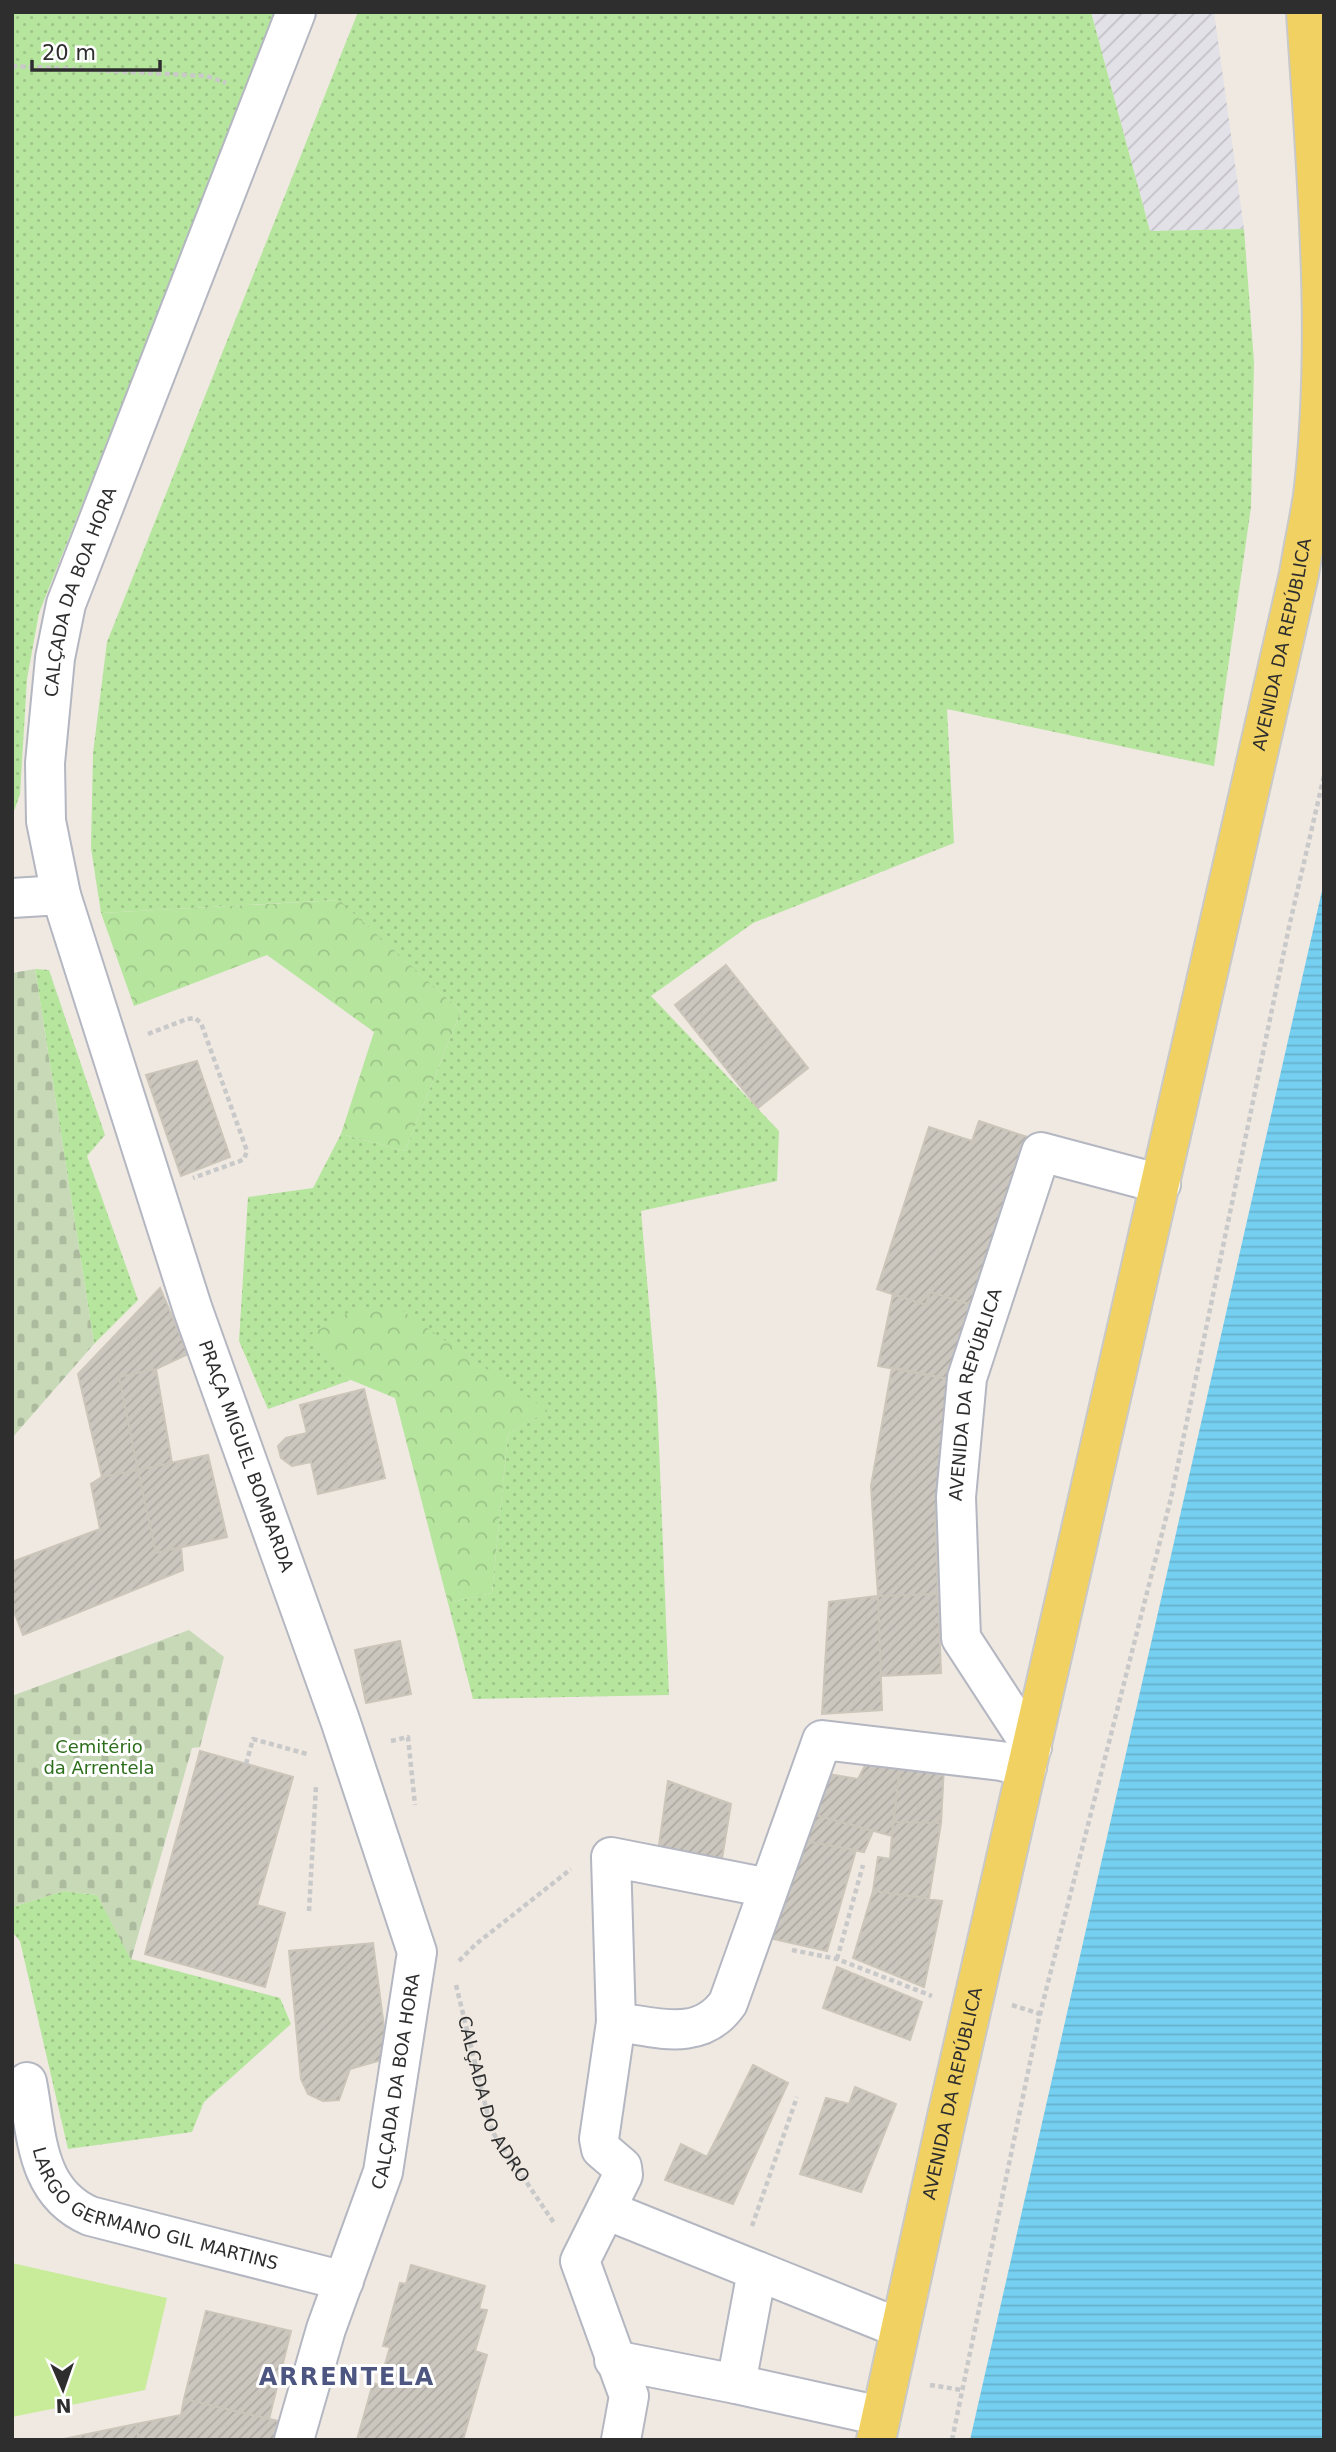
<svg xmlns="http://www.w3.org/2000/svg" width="1336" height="2452" viewBox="0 0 1336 2452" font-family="'DejaVu Sans',sans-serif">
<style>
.industrial{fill:url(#industrial-furrows)}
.grass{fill:url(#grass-dots)}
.forest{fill:url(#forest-crowns)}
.cemetery{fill:url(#cemetery-stones)}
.pitch{fill:#c9ec9a}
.water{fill:url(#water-rules)}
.building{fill:url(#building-hatch);stroke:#cbc5ba;stroke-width:2}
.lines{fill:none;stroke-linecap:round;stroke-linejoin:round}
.minor-casing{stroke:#b4b7c1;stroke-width:42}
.major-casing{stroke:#c9c9c9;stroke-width:42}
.path{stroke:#c9c9c9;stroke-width:4.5;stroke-dasharray:5 3.5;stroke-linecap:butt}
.minor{stroke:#fff;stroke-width:38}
.major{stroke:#f2d163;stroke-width:38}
.labels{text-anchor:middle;stroke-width:6;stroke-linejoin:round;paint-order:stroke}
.street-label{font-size:18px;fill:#2e2e2e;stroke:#fff}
.park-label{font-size:18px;fill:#2c6e1b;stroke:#fff}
.district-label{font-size:24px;font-weight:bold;letter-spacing:2px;fill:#4d5680;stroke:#fff}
</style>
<defs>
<pattern id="industrial-furrows" width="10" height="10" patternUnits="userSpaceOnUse" patternTransform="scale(1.75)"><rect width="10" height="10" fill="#e3e1e8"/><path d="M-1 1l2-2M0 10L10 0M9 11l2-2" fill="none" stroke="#c3c1c7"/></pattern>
<pattern id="grass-dots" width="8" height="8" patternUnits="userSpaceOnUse" patternTransform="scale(1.75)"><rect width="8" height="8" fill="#b6e59e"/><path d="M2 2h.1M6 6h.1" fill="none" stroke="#9dc588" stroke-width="1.8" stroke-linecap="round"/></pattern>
<pattern id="forest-crowns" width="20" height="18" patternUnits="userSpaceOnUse" patternTransform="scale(1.75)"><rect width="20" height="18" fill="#b6e59e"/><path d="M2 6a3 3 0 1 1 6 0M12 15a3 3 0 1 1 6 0" fill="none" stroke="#9dc588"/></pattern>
<pattern id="cemetery-stones" width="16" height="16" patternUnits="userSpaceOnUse" patternTransform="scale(1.75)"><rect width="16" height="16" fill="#c8d9b8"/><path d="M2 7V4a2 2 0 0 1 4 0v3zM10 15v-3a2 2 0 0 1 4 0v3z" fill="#acbb9e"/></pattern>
<pattern id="water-rules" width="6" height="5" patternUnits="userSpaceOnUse" patternTransform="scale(1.75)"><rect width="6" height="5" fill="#75cff0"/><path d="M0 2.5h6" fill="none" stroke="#66b2ce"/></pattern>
<pattern id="building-hatch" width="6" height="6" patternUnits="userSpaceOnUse" patternTransform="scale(1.75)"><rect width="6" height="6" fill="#cbc7bf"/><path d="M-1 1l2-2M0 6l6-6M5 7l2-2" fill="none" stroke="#afaba4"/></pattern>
</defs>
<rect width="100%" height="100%" fill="#efe9e1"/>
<path class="industrial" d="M 1091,12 L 1214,12 L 1244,229 L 1150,231 Z"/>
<path class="grass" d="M 12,12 L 278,12 L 39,613 L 27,679 L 20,794 L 12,817 Z
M 358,12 L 1091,12 L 1150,231 L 1244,229 L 1254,362 L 1251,507 L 1214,766 L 947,709 L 954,843 L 753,923 L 651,996 L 779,1131 L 777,1181 L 641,1211 L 657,1396 L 669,1695 L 473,1699 L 448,1603 L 492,1593 L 508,1434 L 547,1411 L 306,1338 L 351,1380 L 268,1409 L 239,1341 L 248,1197 L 313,1188 L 341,1134 L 405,1151 L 461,1011 L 338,900 L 101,913 L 91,848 L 93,753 L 107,642 Z
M 35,969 L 49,970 L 105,1135 L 87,1156 L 138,1300 L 94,1344 Z
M 64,1891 L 97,1895 L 131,1959 L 280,1998 L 291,2024 L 204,2102 L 192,2132 L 68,2149 L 20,1941 L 12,1932 L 12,1907 Z"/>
<path class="forest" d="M 339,900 L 461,1011 L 405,1151 L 341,1134 L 374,1032 L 267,955 L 134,1006 L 101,913 Z
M 356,1308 L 401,1310 L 548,1411 L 508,1434 L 492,1593 L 448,1603 L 395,1398 L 351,1380 L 305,1338 Z"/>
<path class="cemetery" d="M 35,969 L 94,1344 L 12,1438 L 12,973 Z
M 189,1630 L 224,1657 L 200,1747 L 192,1748 L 131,1960 L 97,1895 L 64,1891 L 12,1907 L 12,1696 Z"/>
<path class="pitch" d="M 12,2263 L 167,2298 L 145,2390 L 12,2417 Z"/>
<path class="water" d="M 1324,882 L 1324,2440 L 970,2440 Z"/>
<path class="building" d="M 726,965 L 808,1068 L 758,1108 L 675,1005 Z
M 197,1061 L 230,1157 L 181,1176 L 146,1075 Z
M 979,1121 L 1027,1137 L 972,1305 L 930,1292 L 926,1305 L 877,1289 L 929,1127 L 972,1141 Z
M 160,1288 L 188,1354 L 156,1369 L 119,1377 L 138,1470 L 102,1477 L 78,1374 Z
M 930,1292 L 972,1305 L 948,1379 L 878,1366 L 893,1294 L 926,1305 Z
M 892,1367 L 948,1379 L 935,1519 L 938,1594 L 878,1596 L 871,1486 Z
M 156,1369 L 172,1463 L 138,1470 L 119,1377 Z
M 364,1389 L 385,1478 L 318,1494 L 311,1462 L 292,1466 L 281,1458 L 278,1446 L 286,1438 L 307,1433 L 300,1405 Z
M 208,1455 L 227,1537 L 156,1553 L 138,1470 Z
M 138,1470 L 156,1553 L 181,1547 L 183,1570 L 23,1635 L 12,1606 L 12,1562 L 100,1529 L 91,1484 L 102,1477 Z
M 938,1594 L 941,1673 L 881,1676 L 878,1596 Z
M 878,1596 L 882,1710 L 822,1714 L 829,1602 Z
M 400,1641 L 411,1694 L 366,1703 L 355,1650 Z
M 200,1751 L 293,1777 L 257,1905 L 285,1913 L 265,1987 L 145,1954 Z
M 870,1756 L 901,1758 L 892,1836 L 812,1814 L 822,1773 L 858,1779 Z
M 901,1758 L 944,1766 L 941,1823 L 893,1822 Z
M 668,1781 L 731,1804 L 721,1865 L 658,1852 Z
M 812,1814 L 873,1831 L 864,1852 L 805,1841 Z
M 893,1822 L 941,1823 L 929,1898 L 873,1891 L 878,1857 L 890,1859 Z
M 805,1841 L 856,1850 L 827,1951 L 765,1937 Z
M 873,1891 L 942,1901 L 924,1987 L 853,1958 Z
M 373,1943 L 388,2058 L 350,2069 L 339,2100 L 323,2101 L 308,2094 L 301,2079 L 289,1951 Z
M 837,1967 L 922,2002 L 910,2040 L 823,2008 Z
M 753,2065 L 788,2083 L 733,2204 L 665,2180 L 681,2144 L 707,2157 Z
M 855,2087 L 896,2104 L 861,2192 L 800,2174 L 826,2098 L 849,2104 Z
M 411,2265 L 485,2286 L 479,2309 L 487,2310 L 475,2351 L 487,2355 L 463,2440 L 357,2440 L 373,2383 L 379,2385 L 390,2347 L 383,2346 L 400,2283 L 406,2284 Z
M 206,2311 L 291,2331 L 269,2419 L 184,2399 Z
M 184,2399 L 278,2421 L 274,2440 L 139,2440 L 136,2424 L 181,2415 Z
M 136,2424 L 139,2440 L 59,2440 Z"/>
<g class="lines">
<g class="minor-casing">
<g id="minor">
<path d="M 12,898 L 61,895"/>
<path id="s2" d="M 1032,1747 L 961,1638 L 956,1497 L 967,1378 L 1041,1152 L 1161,1184"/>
<path d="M 616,2022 C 657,2027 700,2043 728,2003 L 822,1740 L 1001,1761 L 1027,1767"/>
<path id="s3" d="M 27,2082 C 37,2134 35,2192 90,2216 L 344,2281"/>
<path d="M 606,2210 L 899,2328"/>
<path d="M 757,2271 L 736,2384 L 881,2416"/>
<path d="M 614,2360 L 736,2384"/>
<path id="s4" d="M 294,2440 L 326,2329 L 383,2172 L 417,1952 L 340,1720 L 193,1310 L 61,895 L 46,821 L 45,763 L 55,658 L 66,604 L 296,12"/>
<path d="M 621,2440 L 629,2396 L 580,2261 L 623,2175 L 622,2167 L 601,2149 L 599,2139 L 616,2022 L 611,1857 L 768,1888"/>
</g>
</g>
<g class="major-casing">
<g id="major">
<path id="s5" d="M 876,2440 L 948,2112 L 1299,574 C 1303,548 1309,522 1313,496 C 1332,337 1316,171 1306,12"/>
</g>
</g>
<g class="path">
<path d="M 12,66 L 207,76 L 226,83"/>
<path d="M 148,1034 L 187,1019 L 195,1018 L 201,1023 L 247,1151 L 244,1159 L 240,1161 L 193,1178"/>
<path d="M 391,1741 L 408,1737 L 415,1805"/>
<path d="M 246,1764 L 253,1739 L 307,1754"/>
<path d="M 309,1911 L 316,1786"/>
<path d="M 792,1950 L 837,1959 L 932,1996"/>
<path d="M 837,1959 L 863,1865"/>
<path d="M 459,1961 L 476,1944 L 571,1869"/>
<path id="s1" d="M 456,1985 L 490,2124 L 494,2134 L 554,2223"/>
<path d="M 1012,2005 L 1040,2014"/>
<path d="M 752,2226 L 797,2097"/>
<path d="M 930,2385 L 962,2390"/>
<path d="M 952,2440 L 1040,2014 L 1171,1498 L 1289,927 L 1324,776"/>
</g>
<use href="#minor" class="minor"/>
<use href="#major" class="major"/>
</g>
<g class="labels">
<g class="street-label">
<text dy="6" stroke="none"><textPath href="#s4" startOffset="1930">CALÇADA DA BOA HORA</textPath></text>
<text dy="6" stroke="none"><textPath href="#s5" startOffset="1841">AVENIDA DA REPÚBLICA</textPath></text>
<text dy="6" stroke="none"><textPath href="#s2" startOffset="376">AVENIDA DA REPÚBLICA</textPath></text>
<text transform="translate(246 1456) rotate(70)" y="6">PRAÇA MIGUEL BOMBARDA</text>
<text dy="6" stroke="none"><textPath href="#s4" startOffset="374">CALÇADA DA BOA HORA</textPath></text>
<text dy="6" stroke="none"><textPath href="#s5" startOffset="355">AVENIDA DA REPÚBLICA</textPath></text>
<text dy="6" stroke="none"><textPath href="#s1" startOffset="121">CALÇADA DO ADRO</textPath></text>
<text dy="6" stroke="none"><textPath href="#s3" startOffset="208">LARGO GERMANO GIL MARTINS</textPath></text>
</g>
<g class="park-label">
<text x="99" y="1753">Cemitério<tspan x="99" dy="21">da Arrentela</tspan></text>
</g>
<g class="district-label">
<text x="347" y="2385">ARRENTELA</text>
</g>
</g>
<rect width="1336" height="2452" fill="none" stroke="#2e2e2e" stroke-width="28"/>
<g transform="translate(63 2389) rotate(178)" stroke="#ffffff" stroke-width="5" paint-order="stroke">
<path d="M0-5L12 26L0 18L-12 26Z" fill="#2e2e2e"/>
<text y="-10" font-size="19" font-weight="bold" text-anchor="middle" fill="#2e2e2e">N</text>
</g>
<path d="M32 60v10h128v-10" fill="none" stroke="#2e2e2e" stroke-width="3.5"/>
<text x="42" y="60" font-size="21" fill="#2e2e2e" stroke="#ffffff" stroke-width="5" paint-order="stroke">20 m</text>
</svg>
